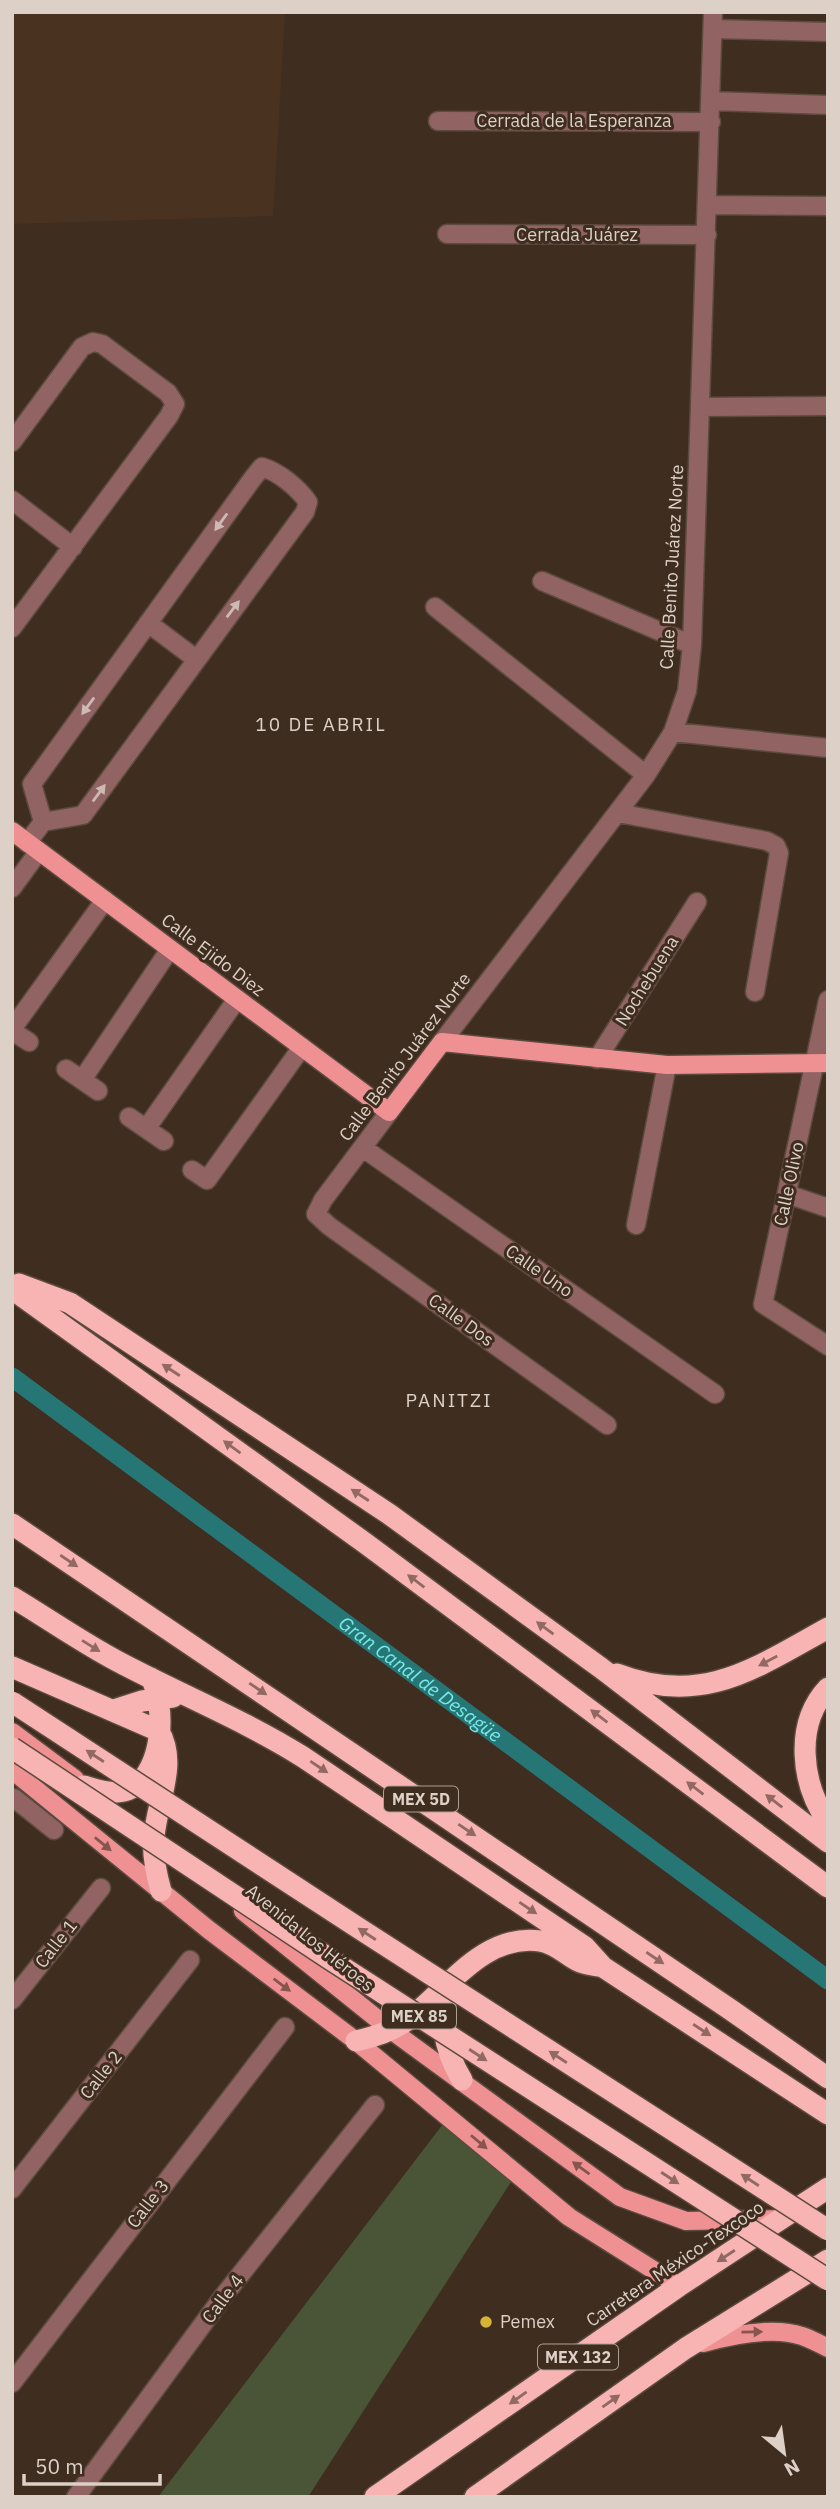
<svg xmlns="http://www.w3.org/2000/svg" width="840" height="2509" viewBox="0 0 840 2509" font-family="'IBM Plex Sans',sans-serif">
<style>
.built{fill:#4a3221}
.park{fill:#495536}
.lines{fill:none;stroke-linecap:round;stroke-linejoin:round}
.canal{stroke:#277676;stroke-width:19}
.minor-casing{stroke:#5b4a3e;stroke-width:21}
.major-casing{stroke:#5b4a3e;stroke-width:21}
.highway-casing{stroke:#5b4a3e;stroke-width:24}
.minor{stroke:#916363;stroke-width:18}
.major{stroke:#ef9192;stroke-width:18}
.highway{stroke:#f8b3b3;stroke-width:21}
.highway-bridge-casing{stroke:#5b4a3e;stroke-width:24;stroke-linecap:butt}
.highway-bridge{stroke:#f8b3b3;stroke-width:21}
.oneway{fill:#cdbab3}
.oneway2{fill:#926962}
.oneway3{fill:#85554e}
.poi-dot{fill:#d6b534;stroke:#3f2d20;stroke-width:2.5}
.labels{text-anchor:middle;stroke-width:6;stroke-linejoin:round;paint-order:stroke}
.shield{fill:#3f2d20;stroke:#ad9f95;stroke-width:2}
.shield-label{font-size:16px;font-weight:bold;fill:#dcd0c7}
.street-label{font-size:18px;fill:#dcd0c7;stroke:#3f2d20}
.poi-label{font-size:18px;fill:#dcd0c7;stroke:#3f2d20;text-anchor:start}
.neighbourhood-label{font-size:19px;letter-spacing:2px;fill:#dcd0c7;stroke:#3f2d20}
.water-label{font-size:19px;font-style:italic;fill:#77eaea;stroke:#3f2d20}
</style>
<rect width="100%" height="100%" fill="#3f2d20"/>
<path class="built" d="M 12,12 L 285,12 L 273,216 L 12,224 Z"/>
<path class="park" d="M 443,2124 L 511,2182 L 308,2497 L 158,2497 Z"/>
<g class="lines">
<path class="canal" id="s1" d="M 12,1377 L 828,1980"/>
<g class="minor-casing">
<path id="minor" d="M 713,29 L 828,32
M 711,101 L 828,105
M 438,121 L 711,122
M 708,205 L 828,206
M 447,234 L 707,235
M 700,407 L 828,406
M 12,442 L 82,347 L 93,342 L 102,344 L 168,393 L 175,404 L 169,416 L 12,628
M 12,500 L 73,547
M 542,581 L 692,645
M 435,607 L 646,775
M 148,623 L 196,659
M 673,732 L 828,748
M 618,813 L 767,841 L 776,846 L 779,853 L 755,992
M 27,843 L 43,822 L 83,815 L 305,512 L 308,502 C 298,488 279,472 262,467 L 253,478 L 32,784 L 43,822
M 12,888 L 39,851
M 828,1000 L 763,1304 L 828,1346
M 12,1029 L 105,900
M 12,1031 L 29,1042
M 442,1042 L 646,775 L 673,732 L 687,691 L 692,645 L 713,12
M 597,1059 L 697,902
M 66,1069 L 98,1091
M 82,1080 L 170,949
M 389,1112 L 323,1200 L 316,1214 L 329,1226 L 607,1425
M 129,1117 L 164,1141
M 146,1129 L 237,999
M 363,1148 L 715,1394
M 192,1170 L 207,1180 L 302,1047
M 787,1194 L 828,1208
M 636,1225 L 667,1065
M 12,1800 L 14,1798 L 54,1830
M 12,2000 L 101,1888
M 12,2189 L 190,1960
M 12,2383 L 285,2027
M 76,2497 L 225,2294 L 375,2105"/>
</g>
<g class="major-casing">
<path id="major" d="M 12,831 L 389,1112 L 442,1042 L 667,1065 L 828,1063
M 12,1732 L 75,1779
M 12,1770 L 209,1930 L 356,2041 L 569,2217 L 679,2286
M 243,1911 L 391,2030 L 620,2197 L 686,2221 L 783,2219
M 703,2343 C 732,2335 773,2326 802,2336 C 811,2339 820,2344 828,2348"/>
</g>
<g class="highway-casing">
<path id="highway" d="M 19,1284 L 70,1303 L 389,1514 L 601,1668 L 828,1842
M 12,1289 L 365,1543 L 828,1887
M 12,1524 L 731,2010 L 828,2078
M 12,1597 C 47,1618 81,1642 117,1661 C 179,1694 244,1720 303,1757 L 585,1947 L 603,1967 L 828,2114
M 12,1667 L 159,1731 C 178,1764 157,1801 154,1837 C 152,1855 156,1873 161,1891
M 617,1674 C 703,1707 755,1668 828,1628
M 828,1688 C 794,1724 801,1784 828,1822
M 114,1710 L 142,1701 L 173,1697
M 84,1786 C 99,1791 117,1796 132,1788 C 164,1769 166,1707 151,1678
M 455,1979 C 435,2011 444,2050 462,2080
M 356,2041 C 374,2037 391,2032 406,2021 C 446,1992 482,1933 540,1941 C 555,1943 565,1954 578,1961 C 585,1965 595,1965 603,1967
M 375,2497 L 679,2286 L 828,2188
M 475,2497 L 686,2348 L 828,2260"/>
</g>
<use href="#minor" class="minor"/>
<use href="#major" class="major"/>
<use href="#highway" class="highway"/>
<g class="highway-bridge-casing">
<path id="highway-bridge" d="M 12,1702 L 360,1929 L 828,2230
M 12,1748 L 330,1959 L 828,2280"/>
</g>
<use href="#highway-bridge" class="highway-bridge"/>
</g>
<defs><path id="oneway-solid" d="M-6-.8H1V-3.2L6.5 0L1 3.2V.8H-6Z" transform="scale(1.75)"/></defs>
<g class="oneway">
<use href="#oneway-solid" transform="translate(221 522) rotate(126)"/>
<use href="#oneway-solid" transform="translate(233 609) rotate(-53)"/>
<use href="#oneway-solid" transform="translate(88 706) rotate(126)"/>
<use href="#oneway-solid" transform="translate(99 793) rotate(-54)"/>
</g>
<g class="oneway2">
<use href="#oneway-solid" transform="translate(171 1370) rotate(-147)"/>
<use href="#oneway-solid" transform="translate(232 1447) rotate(-144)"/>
<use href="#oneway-solid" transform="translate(360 1495) rotate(-147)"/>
<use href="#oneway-solid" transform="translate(69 1561) rotate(34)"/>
<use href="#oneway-solid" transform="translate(416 1581) rotate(-143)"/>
<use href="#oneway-solid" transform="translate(545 1628) rotate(-144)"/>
<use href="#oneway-solid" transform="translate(91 1646) rotate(32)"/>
<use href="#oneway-solid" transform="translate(768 1661) rotate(152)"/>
<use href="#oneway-solid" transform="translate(258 1689) rotate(34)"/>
<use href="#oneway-solid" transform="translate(599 1716) rotate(-143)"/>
<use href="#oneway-solid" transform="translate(95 1756) rotate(-147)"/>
<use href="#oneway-solid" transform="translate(319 1767) rotate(34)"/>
<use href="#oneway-solid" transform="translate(695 1788) rotate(-143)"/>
<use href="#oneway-solid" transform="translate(774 1801) rotate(-142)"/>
<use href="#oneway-solid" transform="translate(467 1830) rotate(34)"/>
<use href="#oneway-solid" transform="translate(528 1908) rotate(34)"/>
<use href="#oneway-solid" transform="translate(367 1934) rotate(-147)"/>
<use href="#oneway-solid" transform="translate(655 1958) rotate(34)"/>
<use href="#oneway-solid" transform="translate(702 2030) rotate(33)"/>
<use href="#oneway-solid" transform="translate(478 2055) rotate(33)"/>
<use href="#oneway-solid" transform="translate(558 2057) rotate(-147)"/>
<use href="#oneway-solid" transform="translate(670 2178) rotate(33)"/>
<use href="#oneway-solid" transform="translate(750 2180) rotate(-147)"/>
<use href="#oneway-solid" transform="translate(726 2256) rotate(147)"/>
<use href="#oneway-solid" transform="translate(518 2398) rotate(145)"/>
<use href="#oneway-solid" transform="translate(611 2401) rotate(-35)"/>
</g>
<g class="oneway3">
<use href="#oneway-solid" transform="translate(103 1844) rotate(39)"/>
<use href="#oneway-solid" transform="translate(282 1985) rotate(37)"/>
<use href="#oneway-solid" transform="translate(479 2142) rotate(40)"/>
<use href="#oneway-solid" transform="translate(581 2168) rotate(-144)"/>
<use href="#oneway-solid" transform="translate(752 2332) rotate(-1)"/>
</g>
<circle class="poi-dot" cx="486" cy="2322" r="7"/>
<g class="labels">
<g class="shield">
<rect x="384" y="1786.5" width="74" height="25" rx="5"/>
<rect x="382" y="2003.5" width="74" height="25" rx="5"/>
<rect x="538" y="2344.5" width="80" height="25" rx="5"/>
</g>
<g class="shield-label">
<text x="421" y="1805">MEX 5D</text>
<text x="419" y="2022">MEX 85</text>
<text x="578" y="2363">MEX 132</text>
</g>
<g class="street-label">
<text x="574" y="127">Cerrada de la Esperanza</text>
<text x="577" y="241">Cerrada Juárez</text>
<text transform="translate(672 567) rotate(-87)" y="6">Calle Benito Juárez Norte</text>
<text transform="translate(213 955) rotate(37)" y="6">Calle Ejido Diez</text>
<text transform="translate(647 981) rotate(-58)" y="6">Nochebuena</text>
<text transform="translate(405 1057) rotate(-53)" y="6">Calle Benito Juárez Norte</text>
<text transform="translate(789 1184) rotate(-78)" y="6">Calle Olivo</text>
<text transform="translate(539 1271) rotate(35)" y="6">Calle Uno</text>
<text transform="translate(461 1320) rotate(36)" y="6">Calle Dos</text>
<text transform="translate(310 1938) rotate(39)" y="6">Avenida Los Héroes</text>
<text transform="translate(56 1944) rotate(-52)" y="6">Calle 1</text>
<text transform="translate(101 2075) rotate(-52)" y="6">Calle 2</text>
<text transform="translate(148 2204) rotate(-52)" y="6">Calle 3</text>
<text transform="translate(675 2264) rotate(-34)" y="6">Carretera México-Texcoco</text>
<text transform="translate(223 2299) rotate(-53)" y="6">Calle 4</text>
</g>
<g class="poi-label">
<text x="500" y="2328">Pemex</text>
</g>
<g class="neighbourhood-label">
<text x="321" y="731">10 DE ABRIL</text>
<text x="449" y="1407">PANITZI</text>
</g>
<g class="water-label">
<text dy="7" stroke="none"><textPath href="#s1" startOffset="508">Gran Canal de Desagüe</textPath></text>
</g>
</g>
<rect width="840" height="2509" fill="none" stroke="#dcd0c7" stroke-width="28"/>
<g transform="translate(784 2453) rotate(151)" stroke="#3f2d20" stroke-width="5" paint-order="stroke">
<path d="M0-5L12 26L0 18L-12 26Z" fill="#dcd0c7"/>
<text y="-10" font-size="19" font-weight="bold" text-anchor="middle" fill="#dcd0c7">N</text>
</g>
<path d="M24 2474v10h136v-10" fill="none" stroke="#dcd0c7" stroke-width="3.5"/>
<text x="35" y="2474" font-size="21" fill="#dcd0c7" stroke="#3f2d20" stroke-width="5" paint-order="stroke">50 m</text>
</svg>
